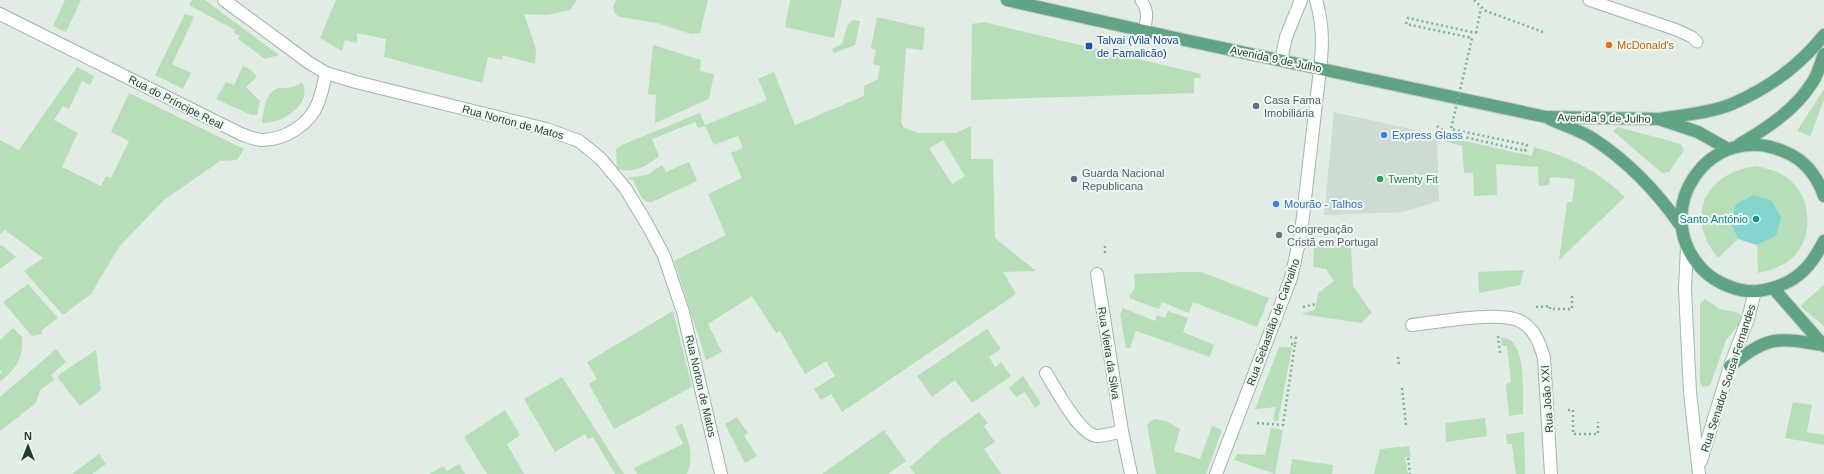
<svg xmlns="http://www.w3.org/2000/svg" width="1824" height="474" viewBox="0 0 1824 474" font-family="Arial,sans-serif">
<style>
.built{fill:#cedbd2}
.green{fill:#b7deb9;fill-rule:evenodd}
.water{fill:#84d4d0}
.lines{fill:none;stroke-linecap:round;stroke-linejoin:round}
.lane-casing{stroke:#a2b4aa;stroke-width:13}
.street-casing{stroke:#a2b4aa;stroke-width:14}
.secondary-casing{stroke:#a0bbac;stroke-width:14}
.primary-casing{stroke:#c0c9c5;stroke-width:14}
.path{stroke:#7eb197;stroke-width:2.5;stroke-dasharray:2 3;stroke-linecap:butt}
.lane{stroke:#fff;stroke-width:11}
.street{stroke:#fff;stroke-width:12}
.secondary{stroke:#fff;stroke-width:12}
.primary{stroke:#61a485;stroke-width:12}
.path-bridge{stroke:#7eb197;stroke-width:2.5;stroke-dasharray:2 3;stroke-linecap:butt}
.food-dot{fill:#e8710a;stroke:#f0f8f2;stroke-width:1.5}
.transit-dot{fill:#1a4fb4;stroke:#f0f8f2;stroke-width:1.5}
.service-dot{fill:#5c6f8a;stroke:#f0f8f2;stroke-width:1.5}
.shop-dot{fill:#3f7fe0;stroke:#f0f8f2;stroke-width:1.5}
.leisure-dot{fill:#2e9e5b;stroke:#f0f8f2;stroke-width:1.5}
.culture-dot{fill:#0f9aa8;stroke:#f0f8f2;stroke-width:1.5}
.worship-dot{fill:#6b7280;stroke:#f0f8f2;stroke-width:1.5}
.labels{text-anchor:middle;stroke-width:4;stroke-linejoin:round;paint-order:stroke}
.transit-label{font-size:11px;fill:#164399;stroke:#f0f8f2;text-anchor:start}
.food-label{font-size:11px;fill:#c56008;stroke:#f0f8f2;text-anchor:start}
.street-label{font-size:11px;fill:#1f3d2f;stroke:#f0f8f2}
.service-label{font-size:11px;fill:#4e5e75;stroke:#f0f8f2;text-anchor:start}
.shop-label{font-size:11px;fill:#366cbe;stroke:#f0f8f2;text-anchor:start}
.leisure-label{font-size:11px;fill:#27864d;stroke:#f0f8f2;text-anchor:start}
.culture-label{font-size:11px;fill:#0d838f;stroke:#f0f8f2;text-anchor:end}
.worship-label{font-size:11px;fill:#5b616d;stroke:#f0f8f2;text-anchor:start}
</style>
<rect width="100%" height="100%" fill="#e0ece4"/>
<path class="built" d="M 1334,112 L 1437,135 L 1439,201 L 1403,212 L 1324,215 Z"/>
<path class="green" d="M 65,0 L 81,0 L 66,32 L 53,26 Z
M 192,0 L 205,0 L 279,55 L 265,59 L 238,39 L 240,36 L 234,33 L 235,30 L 189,5 Z
M 336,0 L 577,0 L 570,10 L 548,15 L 524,14 L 536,49 L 535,64 L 503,55 L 502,60 L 488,57 L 482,83 L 384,57 L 386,39 L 357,33 L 357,43 L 345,40 L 342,51 L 320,38 Z
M 616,0 L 708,0 L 700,33 L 691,34 L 657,23 L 620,17 L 615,14 L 613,7 Z
M 790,0 L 842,0 L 834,38 L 785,27 Z
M 185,14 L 194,17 L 172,64 L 191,73 L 183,89 L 155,75 Z
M 877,17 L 925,28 L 923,50 L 906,48 L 901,122 L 903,127 L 918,133 L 956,133 L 971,126 L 971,159 L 993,159 L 995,238 L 1036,271 L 1003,272 L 1016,294 L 842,412 L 831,394 L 821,400 L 814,389 L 835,376 L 826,361 L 805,374 L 780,331 L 776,333 L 752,296 L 708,324 L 722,352 L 706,360 L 674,261 L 726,235 L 708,194 L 742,178 L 731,153 L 743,148 L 738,136 L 714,145 L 705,126 L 698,128 L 695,122 L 652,139 L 659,156 C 647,166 634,174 617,169 L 616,149 L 624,144 L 700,113 L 705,125 L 767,100 L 758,79 L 774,72 L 795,125 L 864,96 L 864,86 L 878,79 L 880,66 L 873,64 L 876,50 L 871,48 ZM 943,140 L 965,176 L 952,184 L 929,148 Z
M 853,20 L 860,21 L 855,45 L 834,53 L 832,49 L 842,44 L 848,24 Z
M 984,22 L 1201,74 L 1200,78 L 1194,78 L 1194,93 L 971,100 L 972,24 Z
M 653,45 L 701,60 L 700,71 L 714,74 L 709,99 L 655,123 L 656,95 L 648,94 Z
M 243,66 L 251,70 L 257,77 L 246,87 L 260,101 L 257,115 L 251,115 L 216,99 L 226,82 L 234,85 Z
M 77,67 L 94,76 L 90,85 L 82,81 L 69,109 L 63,106 L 54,120 L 78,133 L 62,167 L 101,186 L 106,176 L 111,178 L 129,141 L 111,132 L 129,93 L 244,149 L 237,160 L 220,161 L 164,200 L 119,247 L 91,294 L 63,315 L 24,271 L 43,258 L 5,230 L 0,234 L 0,140 L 19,150 Z
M 302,82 C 314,105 281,124 262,123 C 263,113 266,90 279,88 C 289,88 294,88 302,82 Z
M 1824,89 L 1824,99 L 1811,135 L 1810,136 L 1797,131 Z
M 1618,127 L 1681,144 L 1684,150 L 1669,172 L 1662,173 L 1614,132 L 1614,130 Z
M 1437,135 L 1532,156 L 1534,147 C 1573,159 1594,168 1625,197 L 1559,260 L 1567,202 L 1572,202 L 1575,179 L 1550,177 L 1549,185 L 1539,186 L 1538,167 L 1496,164 L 1497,195 L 1474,196 L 1473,173 L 1464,173 L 1462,146 L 1437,139 Z
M 689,162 L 697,181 L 652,202 C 641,204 638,189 633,180 L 627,178 L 647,175 L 662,165 L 666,172 Z
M 1757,166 C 1768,169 1777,171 1786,177 C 1814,196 1815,243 1787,262 C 1778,268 1769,271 1758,273 L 1757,245 L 1776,236 L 1730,223 L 1738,239 L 1718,258 C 1684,217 1705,172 1757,166 Z
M 2,245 L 16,257 L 0,269 L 0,246 Z
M 1351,245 L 1353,286 L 1372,313 L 1361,323 L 1301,314 L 1315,310 L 1318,293 L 1334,281 L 1326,269 L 1313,267 L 1314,246 Z
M 1524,270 L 1520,285 L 1479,293 L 1478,272 Z
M 1184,272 L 1201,272 L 1269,298 L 1257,327 L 1193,302 L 1189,313 L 1162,302 L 1159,309 L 1129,298 L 1135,287 L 1134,274 Z
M 28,284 L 58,318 L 41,331 L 43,334 L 32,336 L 3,302 Z
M 1824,285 L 1824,326 L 1801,307 L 1804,302 Z
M 1705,299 L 1720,309 L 1739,313 L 1743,319 L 1726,340 L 1710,386 L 1703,387 L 1700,383 L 1700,304 Z
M 1123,308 L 1155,321 L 1157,315 L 1165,318 L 1168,311 L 1188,318 L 1183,332 L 1214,345 L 1210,357 L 1136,331 L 1130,348 L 1126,348 L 1120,314 Z
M 673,311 L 692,387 L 614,429 L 589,384 L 597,379 L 587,362 Z
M 13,328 L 22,337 C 23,360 16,368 0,382 L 0,374 L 2,372 L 0,370 L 0,340 Z
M 987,329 L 1001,349 L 989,357 L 995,367 L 1001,362 L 1011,376 L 972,403 L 955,380 L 932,397 L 917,376 Z
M 1501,337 C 1504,338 1508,339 1510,340 C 1526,351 1523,396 1523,414 L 1509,416 L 1506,384 L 1511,382 L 1507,346 L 1502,346 Z
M 1279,347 L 1292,347 L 1278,421 L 1273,420 L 1276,407 L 1255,409 Z
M 56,349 L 66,362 L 51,375 L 54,380 L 40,390 L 36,403 L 0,431 L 0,397 Z
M 96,350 L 101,390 L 80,406 L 58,378 L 60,374 Z
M 1023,376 L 1041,403 L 1035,408 L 1025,392 L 1016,397 L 1009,388 Z
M 562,377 L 624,474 L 615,474 L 593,437 L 588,439 L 585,434 L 555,452 L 524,399 Z
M 1793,402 L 1812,405 L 1807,432 L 1824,435 L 1824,445 L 1785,438 Z
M 505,410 L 520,435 L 507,444 L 524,474 L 487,474 L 464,437 Z
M 979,412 L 988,423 L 984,426 L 995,442 L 984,449 L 1001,474 L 915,474 L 910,467 L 943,438 Z
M 737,417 L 748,433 L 744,436 L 757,456 L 745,463 L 725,424 Z
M 1485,418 L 1487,436 L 1446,442 L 1445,423 Z
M 1156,419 L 1166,421 L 1180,429 L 1174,451 L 1200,459 L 1212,426 L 1222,430 L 1206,474 L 1156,474 L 1147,425 L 1152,420 Z
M 682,423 C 688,440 695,456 687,474 L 637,474 L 634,468 L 683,444 L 675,427 Z
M 1271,428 L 1283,430 L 1275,474 L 1234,460 L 1237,454 L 1265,455 Z
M 884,430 L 906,461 L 888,474 L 822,474 Z
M 1524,432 L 1525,474 L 1516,474 L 1512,444 L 1507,444 L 1506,434 Z
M 1409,446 L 1411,457 L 1405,457 L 1408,474 L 1374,474 L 1380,449 Z
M 99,454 L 106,464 L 92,474 L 72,474 Z
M 1292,459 L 1333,465 L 1332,474 L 1290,474 Z
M 459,464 L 465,474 L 429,474 L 443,466 L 447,471 Z"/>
<path class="water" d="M 1754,195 L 1772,201 L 1781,218 L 1776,236 L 1757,245 L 1738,239 L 1730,223 L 1736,204 Z"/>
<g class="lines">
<g class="lane-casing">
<path id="lane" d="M 1141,0 C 1149,11 1147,19 1144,31
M 1589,0 L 1677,30 L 1692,37 L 1697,42"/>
</g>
<g class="street-casing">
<path id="street" d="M 224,0 L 308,62 L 326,73 L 356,82 L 546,129 L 579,141 L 601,159 L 625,188 L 647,224 L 664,256 L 683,312 L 721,474
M 0,14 L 241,134 C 247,136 255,140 262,140 C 285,140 310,124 318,103 C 322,93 324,82 326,73
M 1097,274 L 1122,431 L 1131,474
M 1412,325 C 1437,322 1502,310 1522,322 C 1535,330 1540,344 1544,358 L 1551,474
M 1046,373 C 1055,387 1079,435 1097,436 C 1105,436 1114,433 1122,431
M 1216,474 L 1291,278 L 1301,233 L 1320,69"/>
</g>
<g class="secondary-casing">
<path id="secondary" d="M 1316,0 C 1323,24 1323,44 1320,69
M 1281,60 L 1286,37 L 1301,0
M 1687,247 L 1685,289 L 1690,392 L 1699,474
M 1701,461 L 1730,366 L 1748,319 L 1755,291"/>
</g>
<g class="primary-casing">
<path id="primary" d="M 1007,0 L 1180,39 L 1546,117 L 1659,119 L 1698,132 L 1728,149
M 1550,119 C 1565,126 1582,131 1595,140 C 1630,163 1657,192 1681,226
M 1660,119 C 1683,115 1710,113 1732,104 C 1767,89 1800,65 1824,35
M 1740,144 C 1767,128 1795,110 1812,83 C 1818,75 1820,64 1824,54
M 1824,196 C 1817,176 1805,160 1785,152 C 1711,118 1646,211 1703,270 C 1716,283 1739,293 1758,291 C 1792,286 1809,271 1824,241
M 1773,288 L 1824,346
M 1730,366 C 1769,336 1775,337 1823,345"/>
</g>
<path class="path" d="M 1474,0 L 1486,11 L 1543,32
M 1476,33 L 1481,8
M 1437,126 L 1447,133
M 1105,246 L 1105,255
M 1303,307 L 1316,304
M 1536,307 L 1550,306 L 1550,309 L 1572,309 L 1572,296
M 1498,336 L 1500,353
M 1290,337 L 1296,338 L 1295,344
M 1398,357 L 1399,365
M 1402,388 L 1406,425
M 1568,410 L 1573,410 L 1573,434 L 1598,434 L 1598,422
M 1257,423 L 1283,425 L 1295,344 L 1288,344
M 1408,458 L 1410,474"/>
<use href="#lane" class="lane"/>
<use href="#street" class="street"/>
<use href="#secondary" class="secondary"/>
<use href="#primary" class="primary"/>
<path class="path-bridge" d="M 1447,133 L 1525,151 L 1527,145 L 1451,129 L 1472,38 L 1406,24 L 1408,18 L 1476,33"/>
</g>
<circle class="food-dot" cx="1609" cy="45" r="4"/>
<rect class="transit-dot" x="1085" y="42" width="8" height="8" rx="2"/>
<g class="service-dot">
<circle cx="1256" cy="106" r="4"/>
<circle cx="1074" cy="179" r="4"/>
</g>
<g class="shop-dot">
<circle cx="1384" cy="135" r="4"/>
<circle cx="1276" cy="204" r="4"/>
</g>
<circle class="leisure-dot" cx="1380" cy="179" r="4"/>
<circle class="culture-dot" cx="1756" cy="219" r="4"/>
<circle class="worship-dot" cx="1279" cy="235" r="4"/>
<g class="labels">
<g class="transit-label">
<text x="1097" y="44">Talvai (Vila Nova<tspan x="1097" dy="13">de Famalicão)</tspan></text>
</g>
<g class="food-label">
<text x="1617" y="49">McDonald's</text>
</g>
<g class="street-label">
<text transform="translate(1276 59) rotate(12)" y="4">Avenida 9 de Julho</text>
<text transform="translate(176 102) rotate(27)" y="4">Rua do Príncipe Real</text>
<text transform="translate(1604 118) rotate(1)" y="4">Avenida 9 de Julho</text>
<text transform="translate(513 122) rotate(15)" y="4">Rua Norton de Matos</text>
<text transform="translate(1273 322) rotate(-70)" y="4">Rua Sebastião de Carvalho</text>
<text transform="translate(1109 353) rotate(81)" y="4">Rua Vieira da Silva</text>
<text transform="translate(1728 378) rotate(-72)" y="4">Rua Senador Sousa Fernandes</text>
<text transform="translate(701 386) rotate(77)" y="4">Rua Norton de Matos</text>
<text transform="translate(1547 399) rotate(-94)" y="4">Rua João XXI</text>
</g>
<g class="service-label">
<text x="1264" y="104">Casa Fama<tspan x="1264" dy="13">Imobiliária</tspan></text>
<text x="1082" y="177">Guarda Nacional<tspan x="1082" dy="13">Republicana</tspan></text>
</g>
<g class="shop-label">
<text x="1392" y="139">Express Glass</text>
<text x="1284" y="208">Mourão - Talhos</text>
</g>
<g class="leisure-label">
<text x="1388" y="183">Twenty Fit</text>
</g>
<g class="culture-label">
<text x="1748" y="223">Santo António</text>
</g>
<g class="worship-label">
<text x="1287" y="233">Congregação<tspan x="1287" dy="13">Cristã em Portugal</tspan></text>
</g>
</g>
<g transform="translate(28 446)" stroke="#f0f8f2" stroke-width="3" paint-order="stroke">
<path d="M0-3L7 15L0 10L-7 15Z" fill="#1f3d2f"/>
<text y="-6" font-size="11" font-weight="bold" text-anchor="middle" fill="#1f3d2f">N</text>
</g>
</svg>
